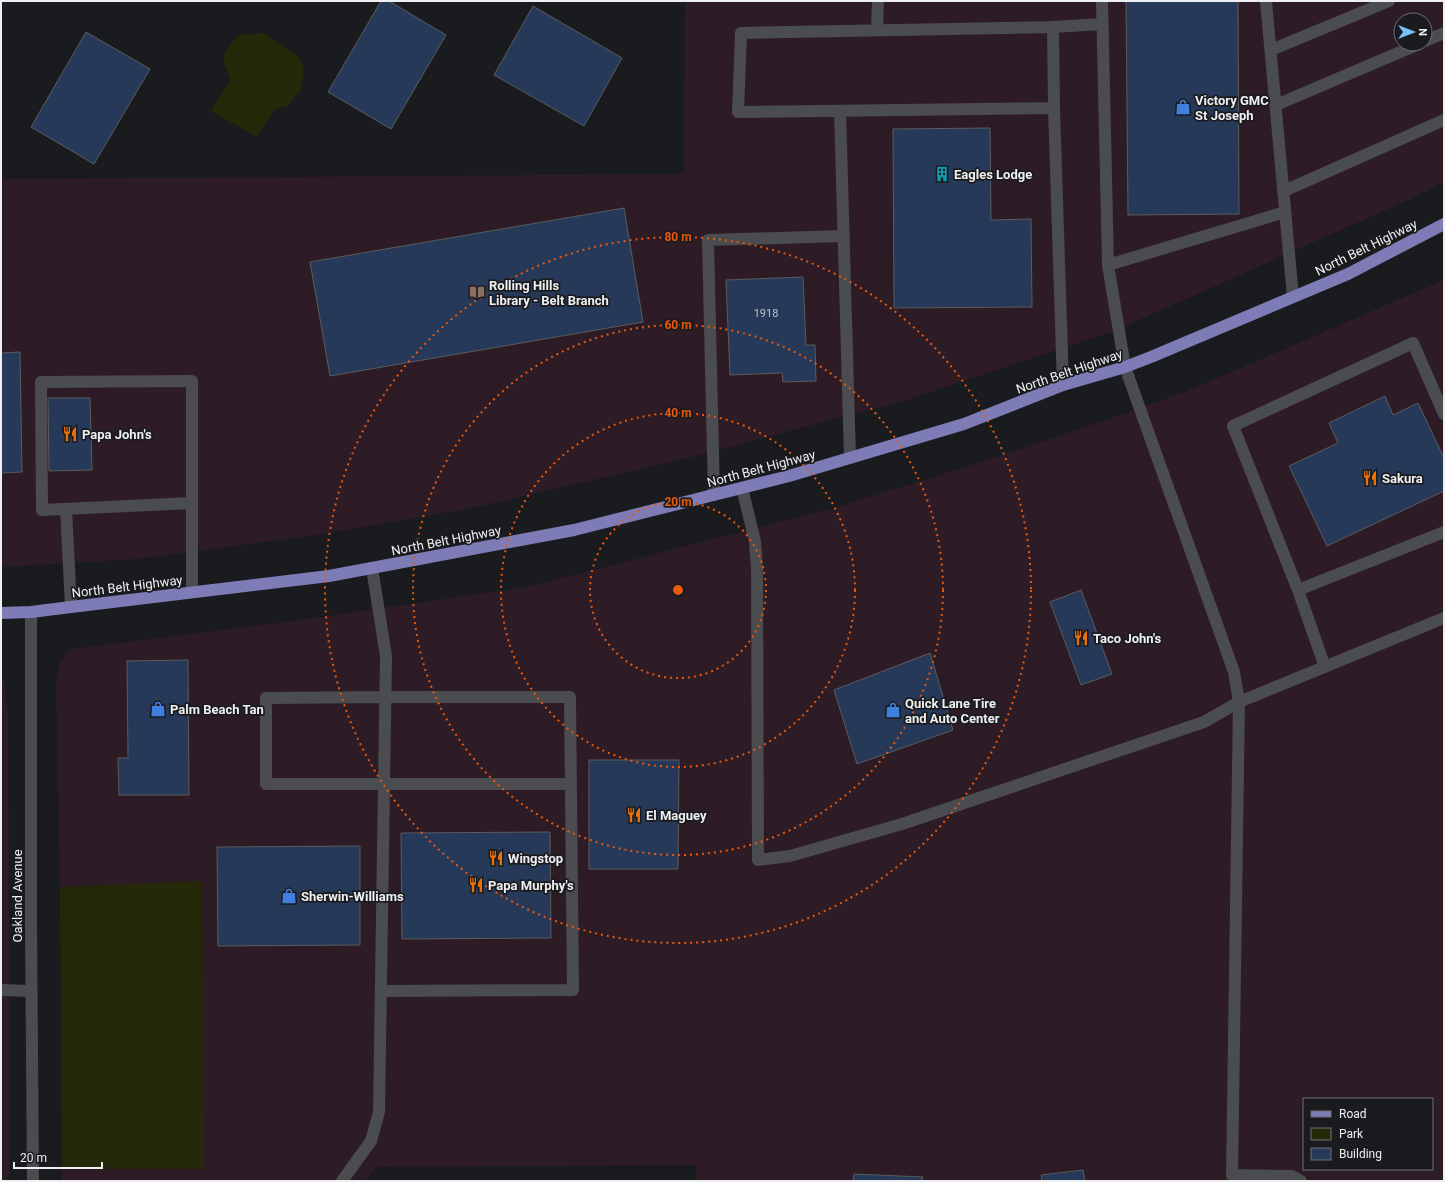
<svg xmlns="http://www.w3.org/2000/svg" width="1445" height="1182" viewBox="0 0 1445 1182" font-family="Roboto,sans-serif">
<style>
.commercial{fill:#2d1c25;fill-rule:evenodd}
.green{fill:#262909}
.building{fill:#263959;stroke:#5a5c5e}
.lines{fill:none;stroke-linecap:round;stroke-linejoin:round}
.lane{stroke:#4b4c4f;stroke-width:12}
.street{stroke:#4b4c4f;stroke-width:12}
.primary{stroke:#7e7cb6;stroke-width:12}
.ring{fill:none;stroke:#e8590c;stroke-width:2;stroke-dasharray:2 4}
.labels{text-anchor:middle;stroke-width:3.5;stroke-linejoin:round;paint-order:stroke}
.number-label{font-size:11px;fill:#bcc2cb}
.poi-label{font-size:13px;font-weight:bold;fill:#eeeff1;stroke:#1a1b1e;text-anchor:start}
.street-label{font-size:13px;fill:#eeeff1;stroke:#1a1b1e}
.centre{fill:#e8590c;stroke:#1a1b1e;stroke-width:2}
.ring-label{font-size:12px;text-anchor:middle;font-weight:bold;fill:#e8590c;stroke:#1a1b1e;stroke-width:3.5;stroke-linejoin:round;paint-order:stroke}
</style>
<rect width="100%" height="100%" fill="#1a1b1e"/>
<path class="commercial" d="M 685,1 L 1444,1 L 1444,182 L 1408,200 L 1112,332 L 910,399 L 688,458 L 472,508 L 316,535 L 137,559 L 1,567 L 1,179 L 684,174 ZM 1401,20 L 1425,20 L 1425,44 L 1401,44 Z
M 1444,280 L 1444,1181 L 697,1181 L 696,1165 L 377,1167 L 365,1181 L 62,1181 L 62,1169 L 204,1168 L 202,881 L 60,887 L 56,682 L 60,660 L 72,649 L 278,623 L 527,587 L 838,507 L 1022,449 L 1185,392 ZM 1304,1099 L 1432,1099 L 1432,1169 L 1304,1169 Z
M 1,676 L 4,680 L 8,712 L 10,1173 L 5,1181 L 1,1181 Z"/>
<path class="green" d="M 264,33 L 300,58 L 304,73 L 301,89 L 289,105 L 275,109 L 257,137 L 211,111 L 231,79 C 219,57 222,53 239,35 Z
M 202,881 L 204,1169 L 62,1169 L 60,887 Z"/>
<path class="building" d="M 381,1 L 389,1 L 446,35 L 391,129 L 328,92 Z
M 1126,1 L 1238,1 L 1239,214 L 1128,215 Z
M 533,6 L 622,58 L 584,126 L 494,75 Z
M 86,32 L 150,69 L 94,164 L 31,127 Z
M 990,128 L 991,220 L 1031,219 L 1032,307 L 894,308 L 893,129 Z
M 624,208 L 643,322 L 330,376 L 310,262 Z
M 803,277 L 806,345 L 815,345 L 816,381 L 783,382 L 782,373 L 730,375 L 726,280 Z
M 20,352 L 22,472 L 1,473 L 1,353 Z
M 1385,396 L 1393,415 L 1418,403 L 1444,458 L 1444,491 L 1327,546 L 1289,466 L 1338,443 L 1329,423 Z
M 48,398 L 90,398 L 92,470 L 49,471 Z
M 1081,590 L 1112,674 L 1081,685 L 1050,602 Z
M 930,653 L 953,730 L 857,764 L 834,690 Z
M 188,660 L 189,795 L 119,795 L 118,758 L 128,758 L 127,661 Z
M 589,760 L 679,760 L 678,869 L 589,869 Z
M 550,832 L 551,938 L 402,939 L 401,833 Z
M 360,846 L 360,945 L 218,946 L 217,847 Z
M 1083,1170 L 1085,1181 L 1041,1181 L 1042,1181 L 1041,1175 Z
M 854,1174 L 923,1177 L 922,1181 L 853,1181 Z"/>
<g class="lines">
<path class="lane" d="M 1102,1 L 1108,265 L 1125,367 L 1234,672 L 1239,702 L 1232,1175 L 1292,1176 L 1301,1181
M 1266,1 L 1293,297
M 1053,27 L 1102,24
M 877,30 L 878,1
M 1425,41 L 1444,33
M 1271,50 L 1389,1
M 1276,105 L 1419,44
M 1054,108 L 738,112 L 741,33 L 1053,27 L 1054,108 L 1063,385
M 840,111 L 850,458
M 1284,191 L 1444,120
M 1108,265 L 1285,212
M 742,488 L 755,541 L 757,569 L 758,860 L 790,856 L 902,824 L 1204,722 L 1239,702 L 1444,618
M 714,495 L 708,240 L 844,236
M 192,503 L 42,510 L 41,382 L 192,381 L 192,592
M 66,509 L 71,607
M 1298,590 L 1444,532
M 1325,667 L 1298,590 L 1233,426 L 1413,343 L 1444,414
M 1,990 L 31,991
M 381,991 L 573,990 L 570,697 L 385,697 L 266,698 L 266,784 L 571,784
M 342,1181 L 371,1141 L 379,1112 L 386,656 L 372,568"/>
<path class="street" d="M 31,612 L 31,924 L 33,1181"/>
<path class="primary" d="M 1,613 L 31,612 L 71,607 L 329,576 L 574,530 L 789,476 L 964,424 L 1063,385 L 1125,367 L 1151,357 L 1348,274 L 1444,224"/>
</g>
<g class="ring">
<circle cx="678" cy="590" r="88"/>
<circle cx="678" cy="590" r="177"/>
<circle cx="678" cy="590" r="265"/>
<circle cx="678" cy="590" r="353"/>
</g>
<defs>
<g id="shop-bare" transform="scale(1.2)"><path d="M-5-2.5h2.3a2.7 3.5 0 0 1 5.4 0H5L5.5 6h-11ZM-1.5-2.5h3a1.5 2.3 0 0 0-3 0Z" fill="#3f7fe0" stroke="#1a1b1e" stroke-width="2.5" paint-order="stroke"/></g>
<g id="building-bare" transform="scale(1.2)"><path d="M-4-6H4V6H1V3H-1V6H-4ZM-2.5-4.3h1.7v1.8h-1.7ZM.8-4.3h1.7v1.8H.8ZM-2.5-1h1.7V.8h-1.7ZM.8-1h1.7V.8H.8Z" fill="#0f9aa8" stroke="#1a1b1e" stroke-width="2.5" paint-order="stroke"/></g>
<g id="library-bare" transform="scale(1.2)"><path d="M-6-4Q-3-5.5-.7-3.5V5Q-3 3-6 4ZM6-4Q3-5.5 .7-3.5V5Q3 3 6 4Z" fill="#8d6e63" stroke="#1a1b1e" stroke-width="2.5" paint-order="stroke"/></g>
<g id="restaurant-bare" transform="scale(1.2)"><path d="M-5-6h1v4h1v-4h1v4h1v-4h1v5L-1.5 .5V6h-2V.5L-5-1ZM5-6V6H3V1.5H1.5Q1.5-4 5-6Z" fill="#e8710a" stroke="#1a1b1e" stroke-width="2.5" paint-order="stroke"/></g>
</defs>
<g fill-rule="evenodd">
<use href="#shop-bare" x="1183" y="107"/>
<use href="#building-bare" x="942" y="174"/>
<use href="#library-bare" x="477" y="292"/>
<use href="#restaurant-bare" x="70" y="434"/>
<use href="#restaurant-bare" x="1370" y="478"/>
<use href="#restaurant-bare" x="1081" y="638"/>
<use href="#shop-bare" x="158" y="709"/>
<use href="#shop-bare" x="893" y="710"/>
<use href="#restaurant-bare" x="634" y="815"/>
<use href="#restaurant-bare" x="496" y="858"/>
<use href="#restaurant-bare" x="476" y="885"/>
<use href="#shop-bare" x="289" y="896"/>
</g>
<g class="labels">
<g class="number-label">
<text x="766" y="317">1918</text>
</g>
<g class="poi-label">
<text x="1195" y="105">Victory GMC<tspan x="1195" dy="15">St Joseph</tspan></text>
<text x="954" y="179">Eagles Lodge</text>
<text x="489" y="290">Rolling Hills<tspan x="489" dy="15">Library - Belt Branch</tspan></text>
<text x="82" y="439">Papa John's</text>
<text x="1382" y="483">Sakura</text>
<text x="1093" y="643">Taco John's</text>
<text x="905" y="708">Quick Lane Tire<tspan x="905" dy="15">and Auto Center</tspan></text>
<text x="170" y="714">Palm Beach Tan</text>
<text x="646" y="820">El Maguey</text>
<text x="508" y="863">Wingstop</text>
<text x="488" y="890">Papa Murphy's</text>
<text x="301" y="901">Sherwin-Williams</text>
</g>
<g class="street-label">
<text transform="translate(1366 247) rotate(-26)" y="5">North Belt Highway</text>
<text transform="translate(1069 371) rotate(-19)" y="5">North Belt Highway</text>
<text transform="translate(761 468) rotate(-15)" y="5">North Belt Highway</text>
<text transform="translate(446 540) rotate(-11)" y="5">North Belt Highway</text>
<text transform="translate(127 586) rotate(-7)" y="5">North Belt Highway</text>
<text transform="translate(17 896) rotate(-90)" y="5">Oakland Avenue</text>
</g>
</g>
<circle cx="678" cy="590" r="6" class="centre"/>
<g class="ring-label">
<text x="678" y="241">80 m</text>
<text x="678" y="329">60 m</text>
<text x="678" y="417">40 m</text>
<text x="678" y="506">20 m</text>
</g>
<rect width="1445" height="1182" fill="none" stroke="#eeeff1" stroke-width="4"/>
<rect x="1303" y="1098" width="130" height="72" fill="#1a1b1e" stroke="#6f7072"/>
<rect x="1311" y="1111" width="20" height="6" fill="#7e7cb6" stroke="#6f7072"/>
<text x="1339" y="1118" font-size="12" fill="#eeeff1">Road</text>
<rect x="1311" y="1128" width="20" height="12" fill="#262909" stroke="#6f7072"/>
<text x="1339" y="1138" font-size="12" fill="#eeeff1">Park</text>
<rect x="1311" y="1148" width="20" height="12" fill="#263959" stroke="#6f7072"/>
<text x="1339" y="1158" font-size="12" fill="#eeeff1">Building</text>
<g transform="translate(1413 32) rotate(90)"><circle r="19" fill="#1a1b1e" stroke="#6f7072"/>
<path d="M0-3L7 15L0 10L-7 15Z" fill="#79bff8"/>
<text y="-6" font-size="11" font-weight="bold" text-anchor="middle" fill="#eeeff1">N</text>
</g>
<path d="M14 1162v6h88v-6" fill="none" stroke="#eeeff1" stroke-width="2"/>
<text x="20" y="1162" font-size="12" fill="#eeeff1" stroke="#1a1b1e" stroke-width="3" paint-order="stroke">20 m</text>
</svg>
